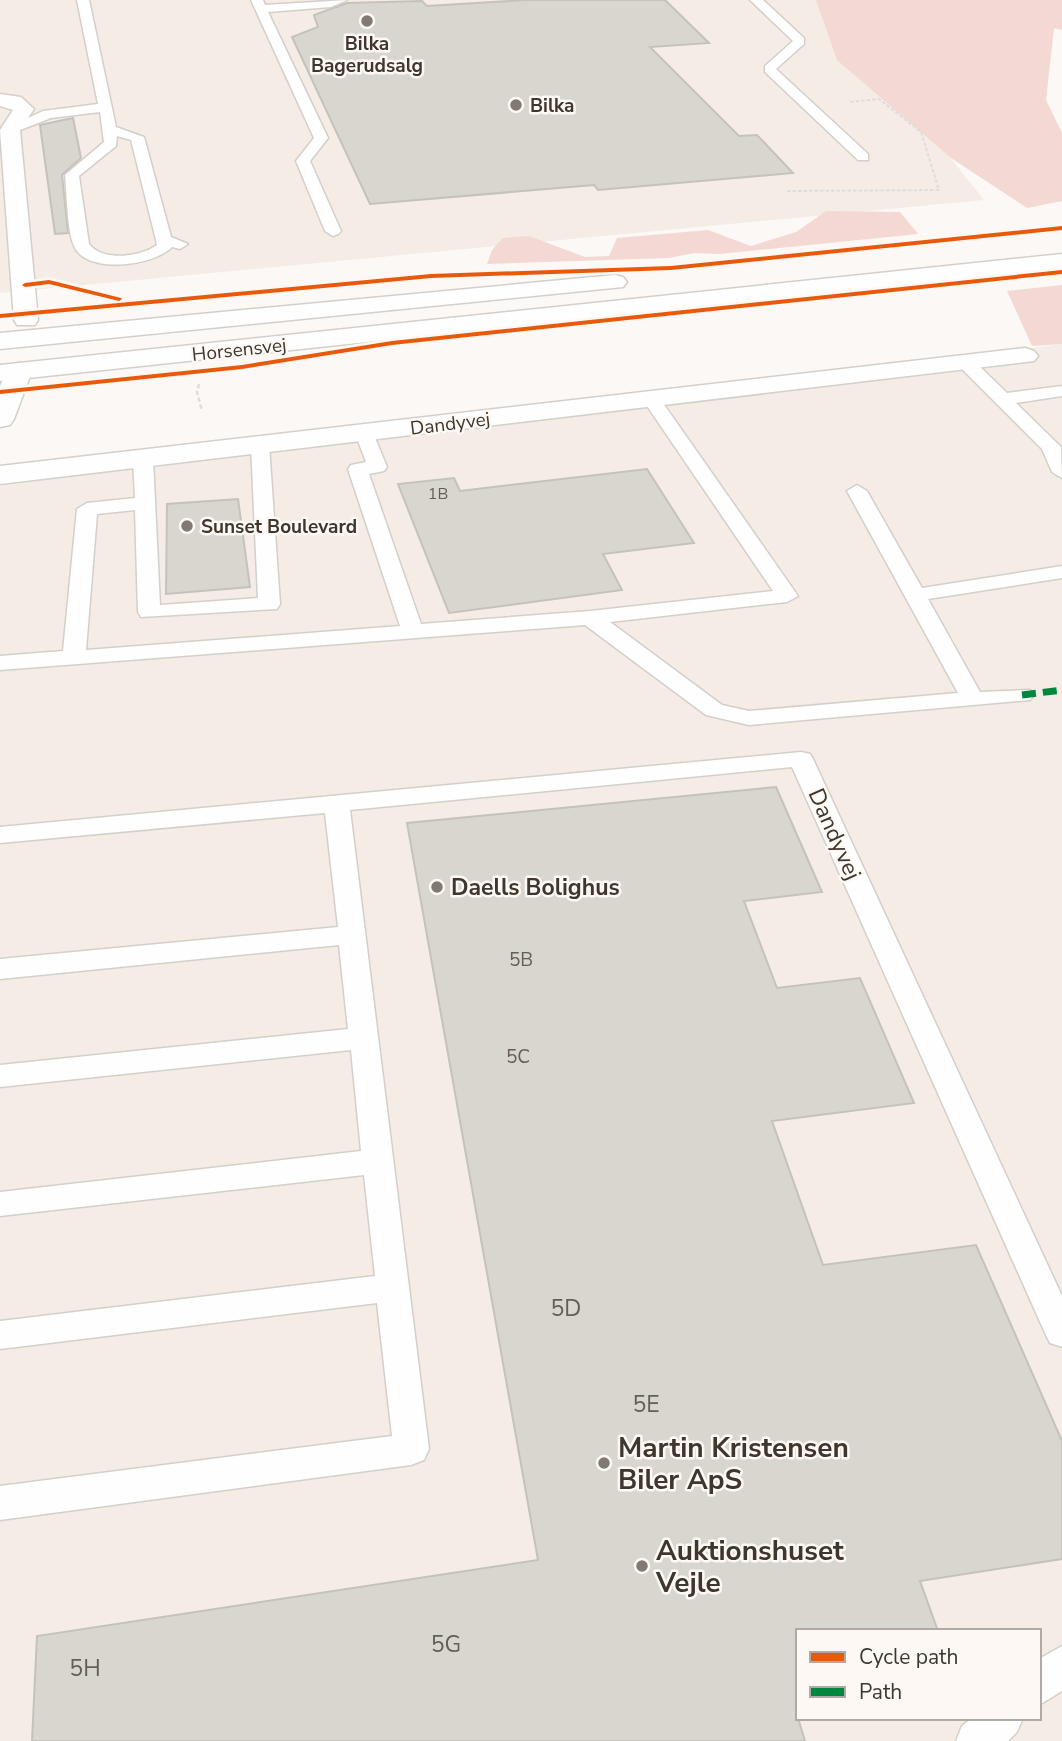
<svg xmlns="http://www.w3.org/2000/svg" width="1062" height="1741" viewBox="0 0 1062 1741" font-family="'Nunito Sans',sans-serif">
<style>
.built{fill:#f4ece5;fill-rule:evenodd}
.green{fill:#f4d8d3}
.building{fill:#d9d6d0;stroke:#c5c2bc;stroke-width:2}
.lines{fill:none;stroke-linecap:round;stroke-linejoin:round}
.service-casing{stroke:#d4cfc9;stroke-width:3}
.minor-casing{stroke:#d4cfc9;stroke-width:3}
.tertiary-casing{stroke:#d4cfc9;stroke-width:3}
.secondary-casing{stroke:#d4cfc9;stroke-width:3}
.path-far1{stroke:#dedddc;stroke-width:2;stroke-dasharray:3.5 2;stroke-linecap:butt}
.path{stroke:#dedddc;stroke-width:2.5;stroke-dasharray:4.5 2.5;stroke-linecap:butt}
.service{fill:#fefefe;fill-rule:evenodd}
.minor{fill:#fefefe;fill-rule:evenodd}
.tertiary{fill:#fefefe;fill-rule:evenodd}
.secondary{fill:#fefefe;fill-rule:evenodd}
.quiet{stroke:#00873e;stroke-width:7;stroke-dasharray:14 7;stroke-linecap:butt}
.cycleway-casing{stroke:#fdf8f4;stroke-width:5}
.cycleway{fill:#e8590c;fill-rule:evenodd}
.poi-dot{fill:#817a73;stroke:#fdf8f4;stroke-width:2.5}
.labels{text-anchor:middle;stroke-width:5;stroke-linejoin:round;paint-order:stroke}
.far-number-label{font-size:16px;fill:#665e56}
.far-poi-label{font-size:19px;font-weight:bold;fill:#3f362d;stroke:#fdf8f4;text-anchor:start}
.far-street-label{font-size:19px;fill:#3f362d;stroke:#fdf8f4}
.number-label{font-size:19px;fill:#665e56}
.street-label{font-size:23px;fill:#3f362d;stroke:#fdf8f4}
.poi-label{font-size:23px;font-weight:bold;fill:#3f362d;stroke:#fdf8f4;text-anchor:start}
.near-number-label{font-size:23px;fill:#665e56}
.near-poi-label{font-size:28px;font-weight:bold;fill:#3f362d;stroke:#fdf8f4;text-anchor:start}
</style>
<rect width="100%" height="100%" fill="#fbf8f6"/>
<path class="built" d="M 0,0 L 825,0 L 984,200 L 0,293 Z
M 1062,344 L 1062,1741 L 0,1741 L 0,486 ZM 798,1631 L 1039,1631 L 1039,1718 L 798,1718 Z"/>
<path class="green" d="M 816,0 L 1062,0 L 1062,30 L 1054,28 L 1046,100 L 1062,133 L 1062,201 L 1027,208 L 951,158 L 837,60 Z
M 826,211 L 900,212 L 918,234 L 719,254 L 694,253 L 669,258 L 487,264 L 492,250 L 503,238 L 529,236 L 585,257 L 609,256 L 617,238 L 708,230 L 751,246 L 796,232 Z
M 1062,285 L 1062,344 L 1032,346 L 1007,291 Z"/>
<path class="building" d="M 525,0 L 665,0 L 709,43 L 650,47 L 739,136 L 757,135 L 793,173 L 598,190 L 594,185 L 370,204 L 292,37 L 318,27 L 314,15 L 347,3 L 422,1 L 427,6 Z
M 73,118 L 81,158 L 62,175 L 68,233 L 55,234 L 40,125 Z
M 647,469 L 694,543 L 603,554 L 622,590 L 449,613 L 398,484 L 454,478 L 460,491 Z
M 238,499 L 250,587 L 166,594 L 167,504 Z
M 776,787 L 822,892 L 744,901 L 777,988 L 860,978 L 914,1103 L 772,1121 L 823,1265 L 976,1245 L 1062,1441 L 1062,1559 L 920,1581 L 938,1631 L 798,1631 L 798,1718 L 805,1741 L 32,1741 L 37,1636 L 538,1560 L 407,823 Z"/>
<g class="lines">
<g class="service-casing">
<path id="service" d="M 77,0 L 89,0 L 116,127 L 144,137 L 171,237 L 188,244 L 180,249 L 172,247 C 154,266 86,275 74,246 C 67,230 67,194 65,175 L 104,142 L 100,112 L 51,118 L 10,134 L 3,130 L 43,111 L 98,104 ZM 117,136 L 131,140 L 156,240 L 157,245 C 140,257 103,262 89,244 L 79,176 L 116,146 Z
M 251,0 L 263,0 L 265,5 L 347,0 L 331,7 L 268,12 L 328,138 L 310,161 L 341,231 L 338,234 L 333,236 L 325,231 L 296,161 L 314,138 Z
M 750,0 L 763,0 L 804,38 L 804,44 L 776,69 L 868,154 L 868,160 L 858,160 L 765,72 L 765,66 L 793,41 Z
M 966,358 L 972,359 L 1007,393 L 1062,386 L 1062,396 L 1016,403 L 1061,447 L 1062,478 L 1052,472 L 1042,449 L 960,367 L 957,363 Z
M 652,395 L 658,396 L 798,596 L 787,602 L 610,622 L 722,705 L 749,711 L 958,693 L 847,491 L 857,485 L 867,491 L 922,588 L 1062,566 L 1062,578 L 928,599 L 980,692 L 1030,690 L 1034,695 L 1030,700 L 749,725 L 706,715 L 585,625 L 0,670 L 0,656 L 63,651 L 77,509 L 87,503 L 135,498 L 133,459 L 136,455 L 143,453 L 153,459 L 160,605 L 258,598 L 251,445 L 260,439 L 269,445 L 280,604 L 277,609 L 141,617 L 138,612 L 135,510 L 97,514 L 86,650 L 400,626 L 348,469 L 351,465 L 366,462 L 355,433 L 364,427 L 373,433 L 387,467 L 384,471 L 369,474 L 421,624 L 590,611 L 773,591 L 643,400 Z
M 801,752 L 810,754 L 813,759 L 1062,1296 L 1062,1347 L 1050,1343 L 1045,1333 L 792,767 L 350,810 L 429,1449 L 424,1460 L 411,1465 L 0,1520 L 0,1486 L 392,1436 L 377,1303 L 0,1349 L 0,1321 L 375,1276 L 364,1175 L 0,1216 L 0,1192 L 361,1151 L 351,1050 L 0,1087 L 0,1065 L 348,1029 L 339,945 L 0,979 L 0,959 L 338,927 L 325,813 L 0,843 L 0,827 Z
M 1062,1646 L 1062,1691 L 1039,1705 L 1039,1659 Z
M 972,1718 L 1023,1718 L 1017,1732 L 1008,1741 L 956,1741 L 962,1726 Z"/>
</g>
<g class="minor-casing">
<path id="minor" d="M 1025,348 L 1034,351 L 1038,356 L 1034,361 L 0,484 L 0,466 Z"/>
</g>
<g class="tertiary-casing">
<path id="tertiary" d="M 0,94 L 21,97 L 34,109 L 20,130 L 38,320 L 35,325 L 17,325 L 14,320 L 0,130 L 13,110 L 0,106 Z
M 19,363 L 28,365 L 32,371 L 14,419 L 10,425 L 0,427 L 0,386 L 10,365 Z"/>
</g>
<g class="secondary-casing">
<path id="secondary" d="M 1062,254 L 1062,268 L 0,381 L 0,365 Z
M 615,275 L 623,277 L 627,282 L 623,287 L 0,349 L 0,333 Z"/>
</g>
<path class="path-far1" d="M 787,191 L 939,190 L 921,132 L 879,99 L 849,102"/>
<path class="path" d="M 199,384 L 197,392 L 202,411"/>
<use href="#service" class="service"/>
<use href="#minor" class="minor"/>
<use href="#tertiary" class="tertiary"/>
<use href="#secondary" class="secondary"/>
<path class="quiet" d="M 1022,695 L 1062,690"/>
<g class="cycleway-casing">
<path id="cycleway" d="M 1062,226 L 1062,230 L 671,270 L 431,278 L 0,318 L 0,314 L 431,274 L 671,266 Z
M 1062,270 L 1062,274 L 392,345 L 242,369 L 0,394 L 0,390 L 242,365 L 392,341 Z
M 49,280 L 121,298 L 122,299 L 119,301 L 49,284 L 25,287 L 22,285 L 25,283 Z"/>
</g>
<use href="#cycleway" class="cycleway"/>
</g>
<g class="poi-dot">
<circle cx="367" cy="21" r="7"/>
<circle cx="516" cy="105" r="7"/>
<circle cx="187" cy="526" r="7"/>
<circle cx="437" cy="887" r="7"/>
<circle cx="604" cy="1463" r="7"/>
<circle cx="642" cy="1566" r="7"/>
</g>
<g class="labels">
<g class="far-number-label">
<text x="438" y="499">1B</text>
</g>
<g class="far-poi-label">
<text x="367" y="50" text-anchor="middle">Bilka<tspan x="367" dy="22">Bagerudsalg</tspan></text>
<text x="530" y="112">Bilka</text>
<text x="201" y="533">Sunset Boulevard</text>
</g>
<g class="far-street-label">
<text transform="translate(239 349) rotate(-6)" y="7">Horsensvej</text>
<text transform="translate(450 423) rotate(-7)" y="7">Dandyvej</text>
</g>
<g class="number-label">
<text x="521" y="966">5B</text>
<text x="518" y="1063">5C</text>
</g>
<g class="street-label">
<text transform="translate(835 834) rotate(66)" y="8">Dandyvej</text>
</g>
<g class="poi-label">
<text x="451" y="895">Daells Bolighus</text>
</g>
<g class="near-number-label">
<text x="566" y="1316">5D</text>
<text x="646" y="1412">5E</text>
<text x="446" y="1652">5G</text>
<text x="85" y="1676">5H</text>
</g>
<g class="near-poi-label">
<text x="618" y="1457">Martin Kristensen<tspan x="618" dy="32">Biler ApS</tspan></text>
<text x="656" y="1560">Auktionshuset<tspan x="656" dy="32">Vejle</tspan></text>
</g>
</g>
<rect x="796" y="1629" width="245" height="91" fill="#fdf8f4" stroke="#b1aaa4" stroke-width="2"/>
<rect x="810" y="1652" width="35" height="10" fill="#e8590c" stroke="#b1aaa4" stroke-width="2"/>
<text x="859" y="1664" font-size="21" fill="#3f362d">Cycle path</text>
<rect x="810" y="1687" width="35" height="10" fill="#00873e" stroke="#b1aaa4" stroke-width="2"/>
<text x="859" y="1699" font-size="21" fill="#3f362d">Path</text>
</svg>
